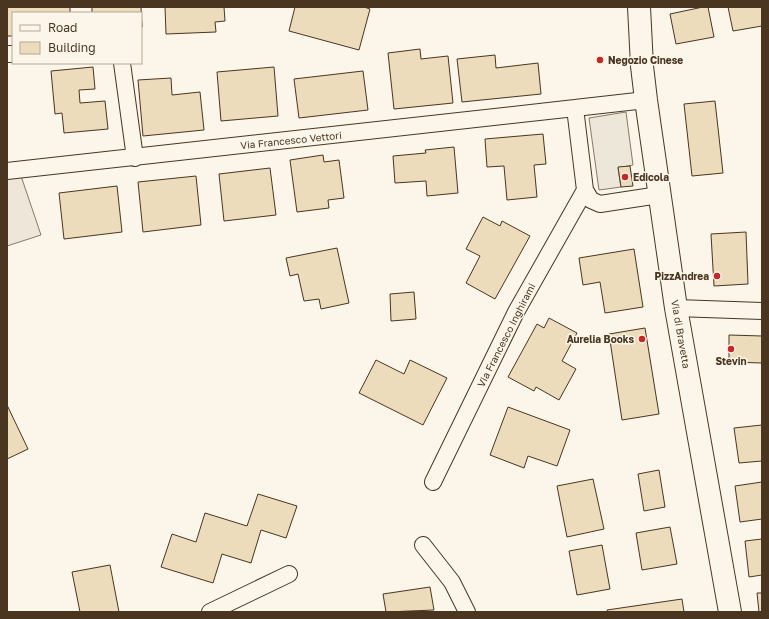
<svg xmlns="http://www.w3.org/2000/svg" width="769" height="619" viewBox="0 0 769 619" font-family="'Golos Text',sans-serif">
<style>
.green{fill:#ede6d9;stroke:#887966}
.parking{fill:#ede7d9;stroke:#887966}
.building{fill:#ecdcbc;stroke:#4a3520}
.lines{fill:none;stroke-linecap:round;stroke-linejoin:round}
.minor-casing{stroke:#4a3520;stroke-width:18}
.secondary-casing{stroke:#4a3520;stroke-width:24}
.minor{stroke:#fbf6e9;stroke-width:16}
.secondary{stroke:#fbf6e9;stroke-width:22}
.poi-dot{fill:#c62828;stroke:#fbf6e9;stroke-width:1.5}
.labels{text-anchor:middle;stroke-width:3;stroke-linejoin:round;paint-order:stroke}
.poi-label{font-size:10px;font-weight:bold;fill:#4a3520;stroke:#fbf6e9;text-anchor:start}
.street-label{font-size:10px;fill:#4a3520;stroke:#fbf6e9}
</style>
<rect width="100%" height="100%" fill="#fbf6e9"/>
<path class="green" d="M 7,166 L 19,170 L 41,235 L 7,246 Z"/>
<path class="parking" d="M 626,112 L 633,165 L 618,168 L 621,187 L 599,190 L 589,118 Z"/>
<path class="building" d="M 7,7 L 70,7 L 70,13 L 13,13 L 13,36 L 7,36 Z
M 92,7 L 141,7 L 142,27 L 141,13 L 92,13 Z
M 165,7 L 224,7 L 225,21 L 215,22 L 216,32 L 166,34 Z
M 295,7 L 364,7 L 370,9 L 359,50 L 289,31 Z
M 703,7 L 708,7 L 714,37 L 676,44 L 670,14 Z
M 728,7 L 762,7 L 762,26 L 733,31 Z
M 420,49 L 421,59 L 448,56 L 453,103 L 394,109 L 388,53 Z
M 495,55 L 496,68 L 538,63 L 541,94 L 462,102 L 457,59 Z
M 93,67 L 95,89 L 79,90 L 80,103 L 105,101 L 108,129 L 64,133 L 62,113 L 55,114 L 51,71 Z
M 274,67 L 278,116 L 221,121 L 217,72 Z
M 363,71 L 368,110 L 299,118 L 294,79 Z
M 171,78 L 172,95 L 200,92 L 204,130 L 143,136 L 138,80 Z
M 715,101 L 723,173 L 692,176 L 684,104 Z
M 543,134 L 546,164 L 534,165 L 537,197 L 507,200 L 504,166 L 487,167 L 485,139 Z
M 454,147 L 458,193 L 427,196 L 426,181 L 395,183 L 393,156 L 426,153 L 425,150 Z
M 323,155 L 324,162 L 339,160 L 344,198 L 328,200 L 329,208 L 297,212 L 290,160 Z
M 630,166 L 633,186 L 621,187 L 618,167 Z
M 270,168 L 276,215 L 224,221 L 219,174 Z
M 196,176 L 201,225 L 143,232 L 138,182 Z
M 117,186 L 122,232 L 64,239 L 59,193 Z
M 483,217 L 500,226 L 502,221 L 530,236 L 495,299 L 466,283 L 480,256 L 466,249 Z
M 746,232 L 748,284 L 714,286 L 711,234 Z
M 337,248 L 349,303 L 321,309 L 319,299 L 304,301 L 298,274 L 290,276 L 286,258 Z
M 634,249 L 643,307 L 605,313 L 600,282 L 583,285 L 579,258 Z
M 414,292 L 416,319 L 391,321 L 390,294 Z
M 549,318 L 577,333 L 562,361 L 576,369 L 559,400 L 536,387 L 534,391 L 508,377 L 537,324 L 544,328 Z
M 645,328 L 659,414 L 622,420 L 609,334 Z
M 729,335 L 762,336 L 762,363 L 729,362 Z
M 376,360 L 404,374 L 410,360 L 447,378 L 423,425 L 359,393 Z
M 7,405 L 28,449 L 7,459 Z
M 508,407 L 570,430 L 557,466 L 528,456 L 524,468 L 490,455 Z
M 762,425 L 762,461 L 739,463 L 734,428 Z
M 659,470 L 665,507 L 644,511 L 638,474 Z
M 593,479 L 604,529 L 567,537 L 557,486 Z
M 762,482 L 762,519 L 740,522 L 735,486 Z
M 258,494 L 297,506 L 286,538 L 261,530 L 251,563 L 222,554 L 213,583 L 161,567 L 172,534 L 196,542 L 205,513 L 247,526 Z
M 670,527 L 677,564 L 642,570 L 636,533 Z
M 762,539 L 762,575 L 749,577 L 745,541 Z
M 602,545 L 610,589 L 577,595 L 569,551 Z
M 110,565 L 119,612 L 80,612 L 72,572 Z
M 430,587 L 434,610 L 386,612 L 383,594 Z
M 757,593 L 762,593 L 762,612 L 759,612 Z
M 682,599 L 684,612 L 608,612 L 607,610 Z"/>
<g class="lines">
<g class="minor-casing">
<path id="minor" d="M 7,54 L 13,54
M 122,63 L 135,158
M 646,100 L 575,108 L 585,190 L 591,200 L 600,204 L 659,195
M 7,171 L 575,108
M 676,308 L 762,311
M 433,482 L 516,312 L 585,190
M 423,545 L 452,582 L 467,612
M 210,612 L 289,574"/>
</g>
<g class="secondary-casing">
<path id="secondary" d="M 639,7 L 642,66 L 646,100 L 676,308 L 730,612"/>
</g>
<use href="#minor" class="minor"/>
<use href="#secondary" class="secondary"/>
</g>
<g class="poi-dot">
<circle cx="600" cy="60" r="4"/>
<circle cx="625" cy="177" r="4"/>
<circle cx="717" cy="276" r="4"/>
<circle cx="642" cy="339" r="4"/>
<circle cx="731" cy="349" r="4"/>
</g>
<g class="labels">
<g class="poi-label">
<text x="608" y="64">Negozio Cinese</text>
<text x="633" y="181">Edicola</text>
<text x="709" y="280" text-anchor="end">PizzAndrea</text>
<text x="634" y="343" text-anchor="end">Aurelia Books</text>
<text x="731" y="365" text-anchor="middle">Stevin</text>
</g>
<g class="street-label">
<text transform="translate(291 140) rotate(-6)" y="4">Via Francesco Vettori</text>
<text transform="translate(681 334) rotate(80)" y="4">Via di Bravetta</text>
<text transform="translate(506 335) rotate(-63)" y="4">Via Francesco Inghirami</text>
</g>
</g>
<rect width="769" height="619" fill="none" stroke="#4a3520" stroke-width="16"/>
<rect x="12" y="12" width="130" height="52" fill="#fbf6e9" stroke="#b4a999"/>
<rect x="20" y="25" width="20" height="6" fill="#fbf6e9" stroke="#b4a999"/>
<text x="48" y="32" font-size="12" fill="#4a3520">Road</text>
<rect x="20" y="42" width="20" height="12" fill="#ecdcbc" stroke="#b4a999"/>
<text x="48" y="52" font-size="12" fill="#4a3520">Building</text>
</svg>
